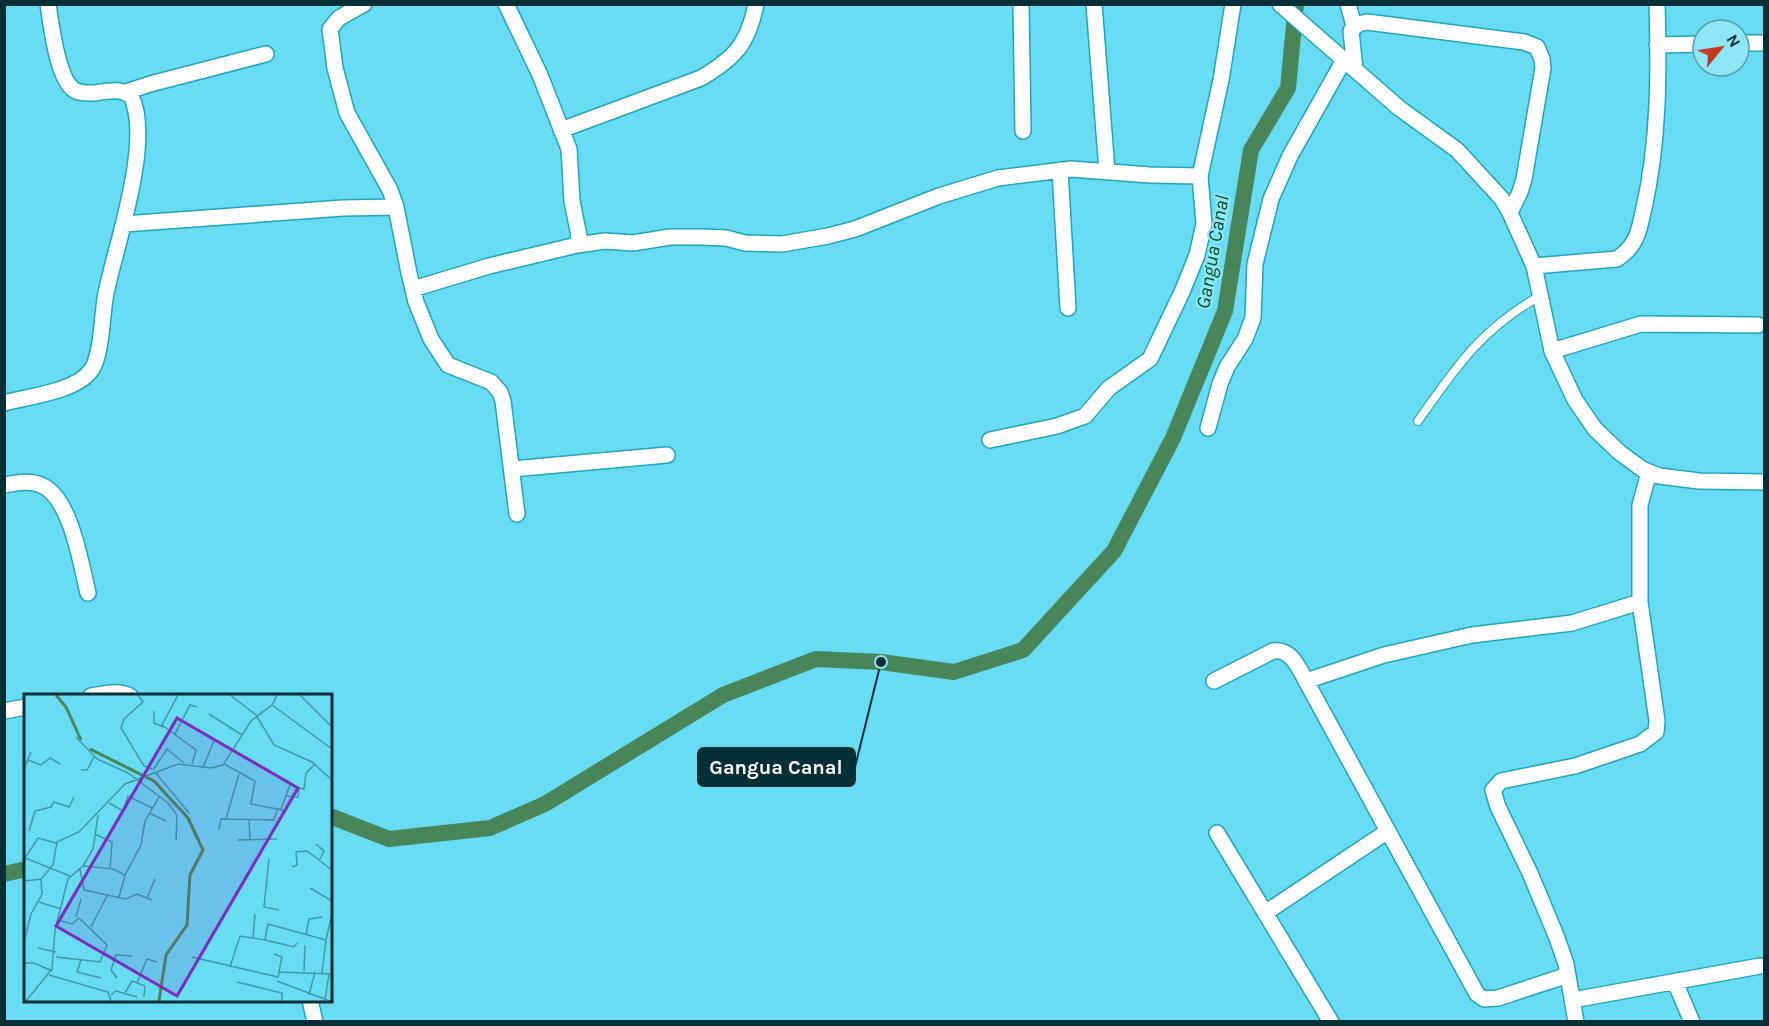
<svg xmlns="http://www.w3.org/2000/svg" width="1769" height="1026" viewBox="0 0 1769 1026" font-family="Karla,sans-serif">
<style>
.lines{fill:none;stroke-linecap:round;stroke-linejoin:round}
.canal{stroke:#488559;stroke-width:16}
.service-casing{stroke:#21a5ba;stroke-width:10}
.minor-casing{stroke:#21a5ba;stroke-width:18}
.service{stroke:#fff;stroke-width:8}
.minor{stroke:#fff;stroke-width:15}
.labels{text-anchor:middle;stroke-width:4.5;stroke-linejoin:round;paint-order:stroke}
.water-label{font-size:20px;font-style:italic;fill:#004e24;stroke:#8ee6f7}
.inset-river{fill:none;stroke:#488559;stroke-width:3}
.inset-road{fill:none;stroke:#4197a7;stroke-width:1.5}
.view{fill:#7b2cbf;fill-opacity:0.15;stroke:#7b2cbf;stroke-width:3}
.inset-edge{fill:none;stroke:#072f36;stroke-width:3}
.leader{fill:none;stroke:#072f36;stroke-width:2}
.callout-dot{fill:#072f36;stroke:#8ee6f7;stroke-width:2}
.callout{fill:#072f36;stroke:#072f36;stroke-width:2}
.callout-label{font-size:20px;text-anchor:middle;font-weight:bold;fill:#fff}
</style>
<rect width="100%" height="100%" fill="#67dcf2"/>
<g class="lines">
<path class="canal" d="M 330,816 L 389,839 L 490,828 L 545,804 L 723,695 L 816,659 L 881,662 L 954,672 L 1023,650 L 1114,551 L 1173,438 L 1225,311 L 1251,150 L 1288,88 L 1296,4
M 4,874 L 26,869"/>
<g class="service-casing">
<path id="service" d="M 1418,421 C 1456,367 1481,329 1540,296"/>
</g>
<g class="minor-casing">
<path id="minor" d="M 364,4 L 339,18 L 330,29 L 335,68 L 347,113 L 390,190 L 396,207 L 409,273 L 416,302 L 431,339 L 448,365 L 491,382 L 500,392 L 503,401 L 517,514
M 506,4 L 540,75 L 569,149 L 572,201 L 579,236 L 577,245
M 1094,4 L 1107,171
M 1280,4 L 1399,108 L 1457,150 L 1502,199 L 1510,213 L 1534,266 L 1552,351 L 1575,400 L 1595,429 L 1619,452 L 1642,469 L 1659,476 L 1699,481 L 1764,482
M 1348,4 L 1354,26
M 1021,5 L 1023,131
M 1739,43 L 1764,43
M 1657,45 L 1703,44
M 1355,69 L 1351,31 L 1358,24 L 1367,22 L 1524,42 L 1537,47 L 1542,59 L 1543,68 L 1524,179 L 1520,192 L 1510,213
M 126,92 L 150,84 L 266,54
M 561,130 L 701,78 C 735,58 748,44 756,4
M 1060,170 L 1068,308
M 124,224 L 343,208 L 396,207
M 1534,266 L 1617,259 C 1624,254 1629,250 1633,243 C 1640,233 1641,219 1644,208 C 1659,141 1659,73 1657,4
M 413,289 L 489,266 L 577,245 L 605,241 L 633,243 L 670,237 L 701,237 L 726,238 L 745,243 L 782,244 L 828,236 L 855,229 L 939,196 L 998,178 L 1071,169 L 1150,175 L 1200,176
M 1552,351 L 1641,324 L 1758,325
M 4,403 C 29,396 77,392 92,369 C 102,354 102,312 106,293 C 116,245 153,140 131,96 C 120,88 108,91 95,93 C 88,93 79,94 73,89 C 57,77 51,24 48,4
M 1208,428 L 1220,384 L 1227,367 L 1245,339 L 1253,318 L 1255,264 L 1271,199 L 1290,156 L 1344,60
M 990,440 L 1057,426 L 1085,416 L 1109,388 L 1150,359 L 1182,292 L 1197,255 L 1204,224 L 1200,176 L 1221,80 L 1233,4
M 512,469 L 667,455
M 4,485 C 16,483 30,480 41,485 C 71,497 81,565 88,593
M 1214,681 L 1273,651 C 1291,648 1299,668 1306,681 L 1477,994 L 1484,999 L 1498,998 L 1568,975
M 1306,681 L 1384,655 L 1472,635 L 1572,623 L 1640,602
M 91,696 C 105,694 117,690 130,696
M 4,711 L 26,707
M 1217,833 L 1331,1022
M 1265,913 L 1388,831
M 1675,982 L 1692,1022
M 310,1000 L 315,1022
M 1573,1000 L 1760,966
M 1576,1022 L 1566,964 L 1557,938 L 1530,873 L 1498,807 L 1493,790 L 1501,781 L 1575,766 L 1640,744 L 1656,732 L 1657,721 L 1640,602 L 1640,505 L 1649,472"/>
</g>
<use href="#service" class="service"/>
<use href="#minor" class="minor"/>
</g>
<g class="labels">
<g class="water-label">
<text transform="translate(1212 252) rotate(-80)" y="7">Gangua Canal</text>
</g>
</g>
<g transform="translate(24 694)">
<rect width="308" height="308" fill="#67dcf2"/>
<path class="inset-river" d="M 32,1 L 42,13 L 57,46M 66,55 L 130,87 L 164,124 L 179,156 L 166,181 L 163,231 L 142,261 L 135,307"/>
<path class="inset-road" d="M 114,1 L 119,8 L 100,25 L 97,34 L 120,72 L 128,75M 154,1 L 138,31 L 172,56 L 168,70M 206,1 L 232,21 L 250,51 L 288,68 L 308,86M 276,1 L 308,33M 248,11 L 308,55M 130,17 L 130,29 L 139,33M 185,20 L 218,41M 151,40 L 166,11 L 173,13M 52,43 L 73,65 L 104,79 L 144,109 L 153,121 L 152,146M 4,66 L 17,71 L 26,64 L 36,70M 200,70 L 231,87 L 227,110 L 263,117M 179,73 L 190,47M 0,75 L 7,58M 57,76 L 63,76 L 70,63M 129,76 L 143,55 L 160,69M 131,78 L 165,119M 262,102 L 274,103 L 275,94 L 280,95 L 282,79 L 291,70M 85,109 L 99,117 L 104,102 L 128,114M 257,115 L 266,91M 125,119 L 142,127M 202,125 L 215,80M 225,125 L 226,145M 195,136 L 197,125 L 250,126 L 254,114M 5,137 L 11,117 L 27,113 L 30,108 L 45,113 L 50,103M 71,140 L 88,148 L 86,175M 214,146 L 253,145M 32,149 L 14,144 L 1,164 L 46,182M 292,150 L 300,157 L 296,165M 245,165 L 240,213 L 255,216M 59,172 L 89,175 L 101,181M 268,173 L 273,171 L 272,158 L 283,157 L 308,176M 56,175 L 60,196 L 102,205 L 113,200 L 128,206M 0,187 L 17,185 L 29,171 L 33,148 L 55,138 L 101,90 L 154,70 L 187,74 L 199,71 L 227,27 L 248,11 L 253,1M 286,194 L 308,207M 95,203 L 101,181 L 117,151 L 121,127 L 135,103M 123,204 L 131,185M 15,208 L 37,215M 52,223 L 57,205M 67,233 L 84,200M 282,241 L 285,225 L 298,223M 229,243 L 231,220M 241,246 L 270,253 L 273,249M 302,246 L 308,220M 0,248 L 7,220 L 18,200 L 17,185M 14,254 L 32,258M 32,263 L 76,268 L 83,251 L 55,224 L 48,230 L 34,226M 168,263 L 254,283 L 258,263 L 250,260M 57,266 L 53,278 L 77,284M 0,269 L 10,269 L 28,277M 206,273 L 216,242 L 241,246 L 244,230 L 302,246 L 298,279M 280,277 L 281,251M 255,278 L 308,280M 25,281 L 84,298 L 87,307M 93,284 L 87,276 L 92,261 L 108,262M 253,287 L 306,307M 213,288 L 258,299 L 258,307M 113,289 L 123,265 L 133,268M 101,299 L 108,287 L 121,292 L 120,303M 87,301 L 92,297 L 113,303M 285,301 L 291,278M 301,306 L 305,280M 2,307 L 28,275 L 31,236 L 44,185 L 59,172 L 69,155 L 74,121"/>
<path class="view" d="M 153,24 L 274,94 L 153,302 L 32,232 Z"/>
<rect width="308" height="308" class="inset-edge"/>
</g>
<path class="leader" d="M881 662L855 767"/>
<circle class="callout-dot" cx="881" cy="662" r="6"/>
<rect class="callout" x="698" y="748" width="157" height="38" rx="6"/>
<g class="callout-label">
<text x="776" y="774">Gangua Canal</text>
</g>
<rect width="1769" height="1026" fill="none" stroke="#072f36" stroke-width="12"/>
<g transform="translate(1721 48) rotate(60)"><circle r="28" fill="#8ee6f7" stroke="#589daa" stroke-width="1.5"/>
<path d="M0-4.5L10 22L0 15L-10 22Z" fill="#c33822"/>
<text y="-9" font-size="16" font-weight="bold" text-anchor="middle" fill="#072f36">N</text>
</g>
</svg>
